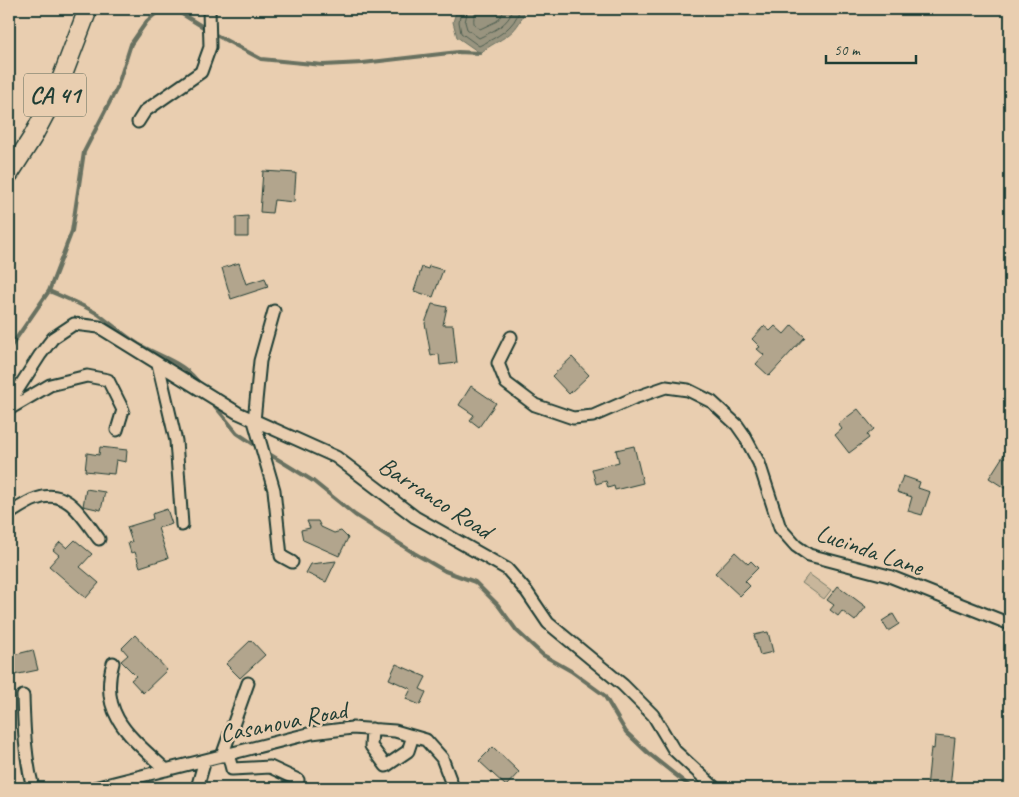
<svg xmlns="http://www.w3.org/2000/svg" width="1019" height="797" viewBox="0 0 1019 797" font-family="Caveat,sans-serif">
<style>
.green{fill:#c8b69b;stroke:#747a68}
.water{fill:#99947f;stroke:#687161}
.lines{fill:none;stroke-linecap:round;stroke-linejoin:round}
.shore{stroke:#506052;stroke-width:1}
.stream{stroke:#687161;stroke-width:4}
.building{fill:#b2a58d;stroke:#1f3d34}
.street-casing{stroke:#1f3d34;stroke-width:15}
.primary-casing{stroke:#1f3d34;stroke-width:21}
.street{stroke:#e9ceb0;stroke-width:11}
.primary{stroke:#e9ceb0;stroke-width:18}
.labels{text-anchor:middle;stroke-width:5;stroke-linejoin:round;paint-order:stroke}
.shield{fill:#e9ceb0;stroke:#5c6859;stroke-width:1}
.shield-label{font-size:24px;font-weight:bold;fill:#1f3d34}
.street-label{font-size:25px;fill:#1f3d34;stroke:#e9ceb0}
</style>
<rect width="100%" height="100%" fill="#e9ceb0"/>
<filter id="ink" filterUnits="userSpaceOnUse"><feTurbulence type="fractalNoise" baseFrequency=".02" numOctaves="2"/><feDisplacementMap in="SourceGraphic" scale="10" xChannelSelector="R" yChannelSelector="G"/><feConvolveMatrix kernelMatrix="1 2 1 2 8 2 1 2 1" color-interpolation-filters="sRGB"/></filter>
<g filter="url(#ink)">
<path class="green" d="M 809,574 L 831,590 L 824,599 L 802,583 Z"/>
<path class="water" d="M 457,9 L 525,9 C 517,37 501,37 480,53 L 457,37 L 453,22 Z"/>
<g class="lines">
<path class="shore" d="M 461,9 L 459,22 L 461,33 L 479,46 C 497,37 514,29 520,9
M 468,9 L 465,22 L 467,29 L 479,38 C 493,31 509,25 513,9
M 475,9 C 475,18 470,24 480,29 L 497,21 L 506,9"/>
<path class="stream" d="M 174,9 L 216,35 L 261,59 L 323,65 L 363,63 L 458,52 L 480,53
M 49,291 C 66,298 83,305 98,314 C 111,324 124,335 138,344 C 160,357 187,363 201,386
M 9,349 L 49,291 L 72,231 L 84,152 L 117,88 L 131,44 L 147,21 L 161,9
M 210,400 L 237,433 L 258,447
M 266,452 L 313,481 L 355,515 L 414,553 L 445,571 L 475,582 L 498,605 L 517,631 L 543,655 L 571,671 L 604,695 L 626,732 L 648,753 L 692,788"/>
</g>
<path class="building" d="M 263,171 L 296,173 L 294,202 L 274,200 L 272,213 L 260,212 Z
M 248,216 L 248,237 L 236,237 L 236,217 Z
M 239,263 L 246,284 L 265,278 L 268,287 L 231,299 L 222,268 Z
M 429,266 L 443,270 L 433,297 L 414,291 L 422,267 L 428,269 Z
M 432,304 L 447,307 L 443,325 L 453,325 L 457,363 L 440,365 L 439,354 L 431,356 L 425,323 Z
M 792,325 L 805,337 L 769,376 L 756,364 L 764,355 L 757,349 L 760,347 L 752,339 L 764,326 L 770,331 L 775,326 L 784,334 Z
M 572,357 L 589,375 L 569,394 L 552,376 Z
M 471,386 L 496,403 L 479,427 L 470,420 L 474,415 L 459,405 Z
M 858,409 L 874,429 L 867,435 L 869,438 L 849,453 L 835,435 L 842,429 L 838,424 Z
M 1010,445 L 1010,483 L 1006,489 L 989,478 Z
M 634,446 L 643,483 L 615,490 L 614,486 L 608,488 L 606,481 L 596,484 L 592,469 L 619,462 L 616,450 Z
M 100,447 L 127,450 L 126,462 L 116,460 L 114,474 L 85,471 L 87,453 L 99,455 Z
M 903,476 L 920,482 L 918,488 L 930,492 L 922,515 L 908,511 L 912,497 L 897,492 Z
M 86,489 L 105,492 L 101,510 L 83,506 Z
M 167,509 L 172,524 L 158,528 L 168,558 L 140,567 L 135,552 L 131,553 L 128,543 L 132,542 L 127,527 L 153,519 L 152,514 Z
M 307,521 L 318,521 L 321,527 L 334,533 L 341,531 L 348,538 L 339,556 L 303,540 L 301,530 L 310,528 Z
M 75,540 L 92,554 L 80,567 L 99,583 L 86,598 L 49,566 L 59,555 L 53,550 L 60,542 L 67,548 Z
M 735,552 L 748,564 L 751,561 L 758,568 L 745,581 L 750,586 L 740,596 L 715,573 Z
M 336,561 L 326,582 L 306,573 L 311,564 Z
M 838,586 L 866,607 L 855,621 L 842,611 L 838,616 L 830,610 L 834,605 L 827,600 Z
M 893,614 L 899,624 L 888,631 L 882,621 Z
M 768,632 L 773,652 L 760,655 L 754,635 Z
M 135,635 L 167,670 L 143,693 L 131,680 L 136,676 L 121,661 L 128,655 L 122,648 Z
M 251,640 L 265,655 L 240,678 L 226,664 Z
M 33,650 L 38,670 L 9,676 L 9,656 Z
M 396,664 L 426,677 L 420,689 L 426,692 L 420,705 L 406,699 L 411,689 L 389,679 Z
M 935,736 L 955,738 L 950,788 L 927,788 L 931,748 L 934,749 Z
M 493,747 L 519,772 L 506,786 L 479,761 Z"/>
<g class="lines">
<g class="street-casing">
<path id="street" d="M 138,122 L 145,111 L 201,72 L 210,47 L 209,9
M 274,311 L 260,361 L 254,421 L 274,490 L 281,556 L 292,562
M 511,337 L 498,363 L 506,383 L 535,405 L 573,418 L 593,416 L 634,398 L 666,387 L 688,390 L 712,402 L 737,425 L 744,435 L 759,463 L 780,528 L 796,546 L 809,555 L 889,576 L 1010,624
M 158,364 L 176,441 L 182,525
M 9,403 L 40,355 L 53,338 L 74,324 L 99,327 L 238,413 L 336,457 L 415,517 L 507,569 L 527,592 L 548,623 L 623,685 L 653,715 L 674,750 L 715,788
M 9,409 L 50,385 L 87,376 L 108,380 L 123,410 L 117,430
M 9,514 C 17,509 27,502 36,499 C 68,487 82,517 99,539
M 113,663 C 98,715 132,738 166,770
M 23,696 C 24,728 25,758 33,788
M 372,729 L 371,746 L 386,766 L 408,751 L 413,736
M 228,754 L 232,769 L 270,767 L 298,780
M 222,756 L 248,683
M 94,788 L 312,733 L 352,728 L 395,731 L 426,740 L 442,758 L 451,782 L 450,788
M 197,788 L 205,760"/>
</g>
<g class="primary-casing">
<path id="primary" d="M 9,174 L 32,138 L 56,93 L 88,9"/>
</g>
<use href="#street" class="street"/>
<use href="#primary" class="primary"/>
</g>
</g>
<g class="labels">
<rect class="shield" x="24" y="73.5" width="62" height="43" rx="4"/>
<g class="shield-label">
<text x="55" y="103">CA 41</text>
</g>
<g class="street-label">
<text transform="translate(436 497) rotate(33)" y="9">Barranco Road</text>
<text transform="translate(870 549) rotate(19)" y="9">Lucinda Lane</text>
<text transform="translate(283 721) rotate(-11)" y="9">Casanova Road</text>
</g>
</g>
<rect width="1019" height="797" fill="none" stroke="#e9ceb0" stroke-width="30"/>
<rect x="15" y="15" width="989" height="767" fill="none" stroke="#1f3d34" stroke-width="2" filter="url(#ink)"/>
<path d="M826 55v8h90v-8" fill="none" stroke="#1f3d34" stroke-width="2.5"/>
<text x="834" y="55" font-size="15" fill="#1f3d34" stroke="#e9ceb0" stroke-width="4" paint-order="stroke">50 m</text>
</svg>
